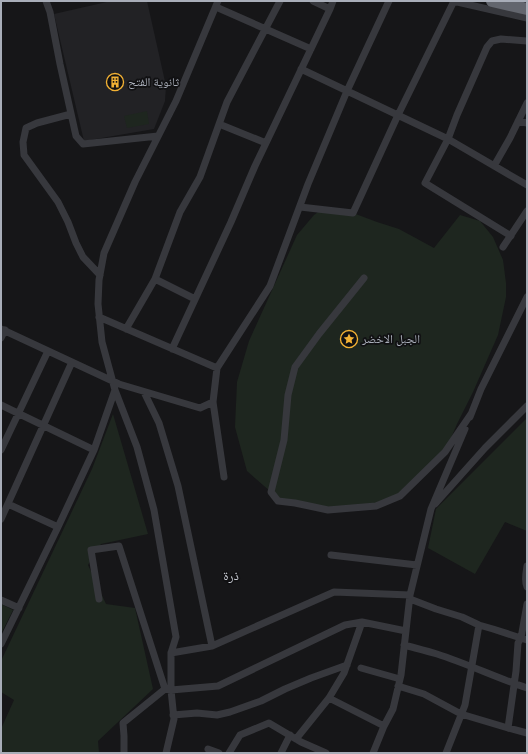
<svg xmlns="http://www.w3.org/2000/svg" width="528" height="754" viewBox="0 0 528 754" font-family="Montserrat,'Noto Naskh Arabic',sans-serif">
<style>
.built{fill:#222225}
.green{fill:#1e261f}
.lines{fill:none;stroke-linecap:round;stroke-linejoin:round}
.street{stroke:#37383d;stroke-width:7}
.highway{stroke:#63666e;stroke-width:12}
.labels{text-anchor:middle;stroke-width:3.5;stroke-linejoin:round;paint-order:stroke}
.poi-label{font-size:12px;fill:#a8adb8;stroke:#111113;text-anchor:start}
.neighbourhood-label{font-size:13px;fill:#c9ccd4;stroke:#111113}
</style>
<rect width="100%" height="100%" fill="#161618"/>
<path class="built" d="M 111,1 L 147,1 L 166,86 L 165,101 L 154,129 L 84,141 L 54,14 Z"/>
<path class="green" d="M 147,111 L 149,124 L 127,128 L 124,116 Z
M 322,209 L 353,213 L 377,222 L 399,229 L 434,248 L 460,215 L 480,221 L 493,237 L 503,260 L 506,283 L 506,297 L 498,335 L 473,392 L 457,424 L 445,452 L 400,496 L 376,506 L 328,510 L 278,501 L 271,492 L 247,471 L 235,427 L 237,382 L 249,341 L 297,235 L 314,215 Z
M 113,414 L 148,534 L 101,544 L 88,565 L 106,604 L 135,608 L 153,689 L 98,741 L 99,753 L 1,753 L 1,729 L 14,700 L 1,692 L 1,661 L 92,469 Z
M 527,418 L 527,531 L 505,522 L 475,574 L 428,548 L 436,509 Z
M 1,604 L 13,610 L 1,634 Z"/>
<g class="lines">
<path class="street" d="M 46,1 L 50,12 L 60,64 L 76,136 L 83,144 L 158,136
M 313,1 L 330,9
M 453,1 L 527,18
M 216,7 L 311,49
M 301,69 L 448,139 L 527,185
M 71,114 L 37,123 L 26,128 L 23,142 L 24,155 L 58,202 L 68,222 L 76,243 L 83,257 L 100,275
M 518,121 L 527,123
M 219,124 L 266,143
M 494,166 L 510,138 L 527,103
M 300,207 L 353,213 L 398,115 L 454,1
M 511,236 L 425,183 L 448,139 L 457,115 L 487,47 L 492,41 L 501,39 L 527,41
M 503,247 L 527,211
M 364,278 L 319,334 L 295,367 L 288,395 L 284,440 L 271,492 L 278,501 L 295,503 L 328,510 L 376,506 L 400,496 L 445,452 L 471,414
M 155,279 L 195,299
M 99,317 L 217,368
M 1,329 L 119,384 L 200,408 L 213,402
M 126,329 L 155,279 L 180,212 L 200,177 L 227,102 L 280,1
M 1,338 L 5,330
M 172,349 L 231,222 L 255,166 L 330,9 L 333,1
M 144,392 L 159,423 L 178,486 L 212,646
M 1,405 L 94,450
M 470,417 L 481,389 L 527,297
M 1,450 L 48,351
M 224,477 L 213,402 L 217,368 L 270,286 L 308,184 L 347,91 L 388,3 L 389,1
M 8,504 L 58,527
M 435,504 L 485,448 L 527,406
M 1,519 L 72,362
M 331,555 L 417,565
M 527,566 C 526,573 524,581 527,587
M 99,599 L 91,550 L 119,546 L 165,689
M 410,599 L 436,609 L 462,617 L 479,625 L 493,629 L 527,640
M 1,600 L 19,608
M 1,644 L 58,527 L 94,450 L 115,390
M 404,645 C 415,648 427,651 437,654 C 468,664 497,678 527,688
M 171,653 L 212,646 L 334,592 L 410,595
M 361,668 L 400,679
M 398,686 L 424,694 L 461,714 L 508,728 L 527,733
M 329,698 L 384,726
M 173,715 L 197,713 L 217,715 L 230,712 L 261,701 L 285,689 L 311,678 L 347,665
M 508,728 L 516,671 L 518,643 L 521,638 L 527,604
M 296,739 L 329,698 L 344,673 L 362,622
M 208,749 L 219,753
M 124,753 L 124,736 L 123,723 L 165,689 L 171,690 L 218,686 L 345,625 L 362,622 L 406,631
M 166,753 L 174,719 L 171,690 L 171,653 L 176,637 L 154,510 L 137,447 L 115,390 L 102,342 L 98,304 L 99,280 L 104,253 L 135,182 L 176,101 L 218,1
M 229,753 L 240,735 L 269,723 L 301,742 L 326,753
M 281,753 L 290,735
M 373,753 L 384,726 L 393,709 L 401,675 L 410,595 L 431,509 L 465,429
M 446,753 L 465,705 L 479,625"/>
<path class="highway" d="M 492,1 L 527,9"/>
</g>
<defs>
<g id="building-ring" transform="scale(0.9)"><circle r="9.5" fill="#111113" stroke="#f2b134" stroke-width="1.5"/><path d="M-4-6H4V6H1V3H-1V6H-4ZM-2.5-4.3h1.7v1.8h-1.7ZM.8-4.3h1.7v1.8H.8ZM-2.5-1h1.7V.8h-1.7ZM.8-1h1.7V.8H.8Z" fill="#f2b134"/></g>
<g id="sight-ring" transform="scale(0.9)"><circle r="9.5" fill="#111113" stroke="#f2b134" stroke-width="1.5"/><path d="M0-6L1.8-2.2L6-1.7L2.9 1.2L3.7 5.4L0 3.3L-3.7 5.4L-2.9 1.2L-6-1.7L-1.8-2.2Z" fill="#f2b134"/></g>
</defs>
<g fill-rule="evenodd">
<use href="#building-ring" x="115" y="82"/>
<use href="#sight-ring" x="349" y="339"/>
</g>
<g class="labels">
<g class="poi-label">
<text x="128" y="86">ثانوية الفتح</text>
<text x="362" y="343">الجبل الاخضر</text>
</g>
<g class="neighbourhood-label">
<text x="231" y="580">ذرة</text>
</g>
</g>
<rect width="528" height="754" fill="none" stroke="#a8adb8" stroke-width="4"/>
</svg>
